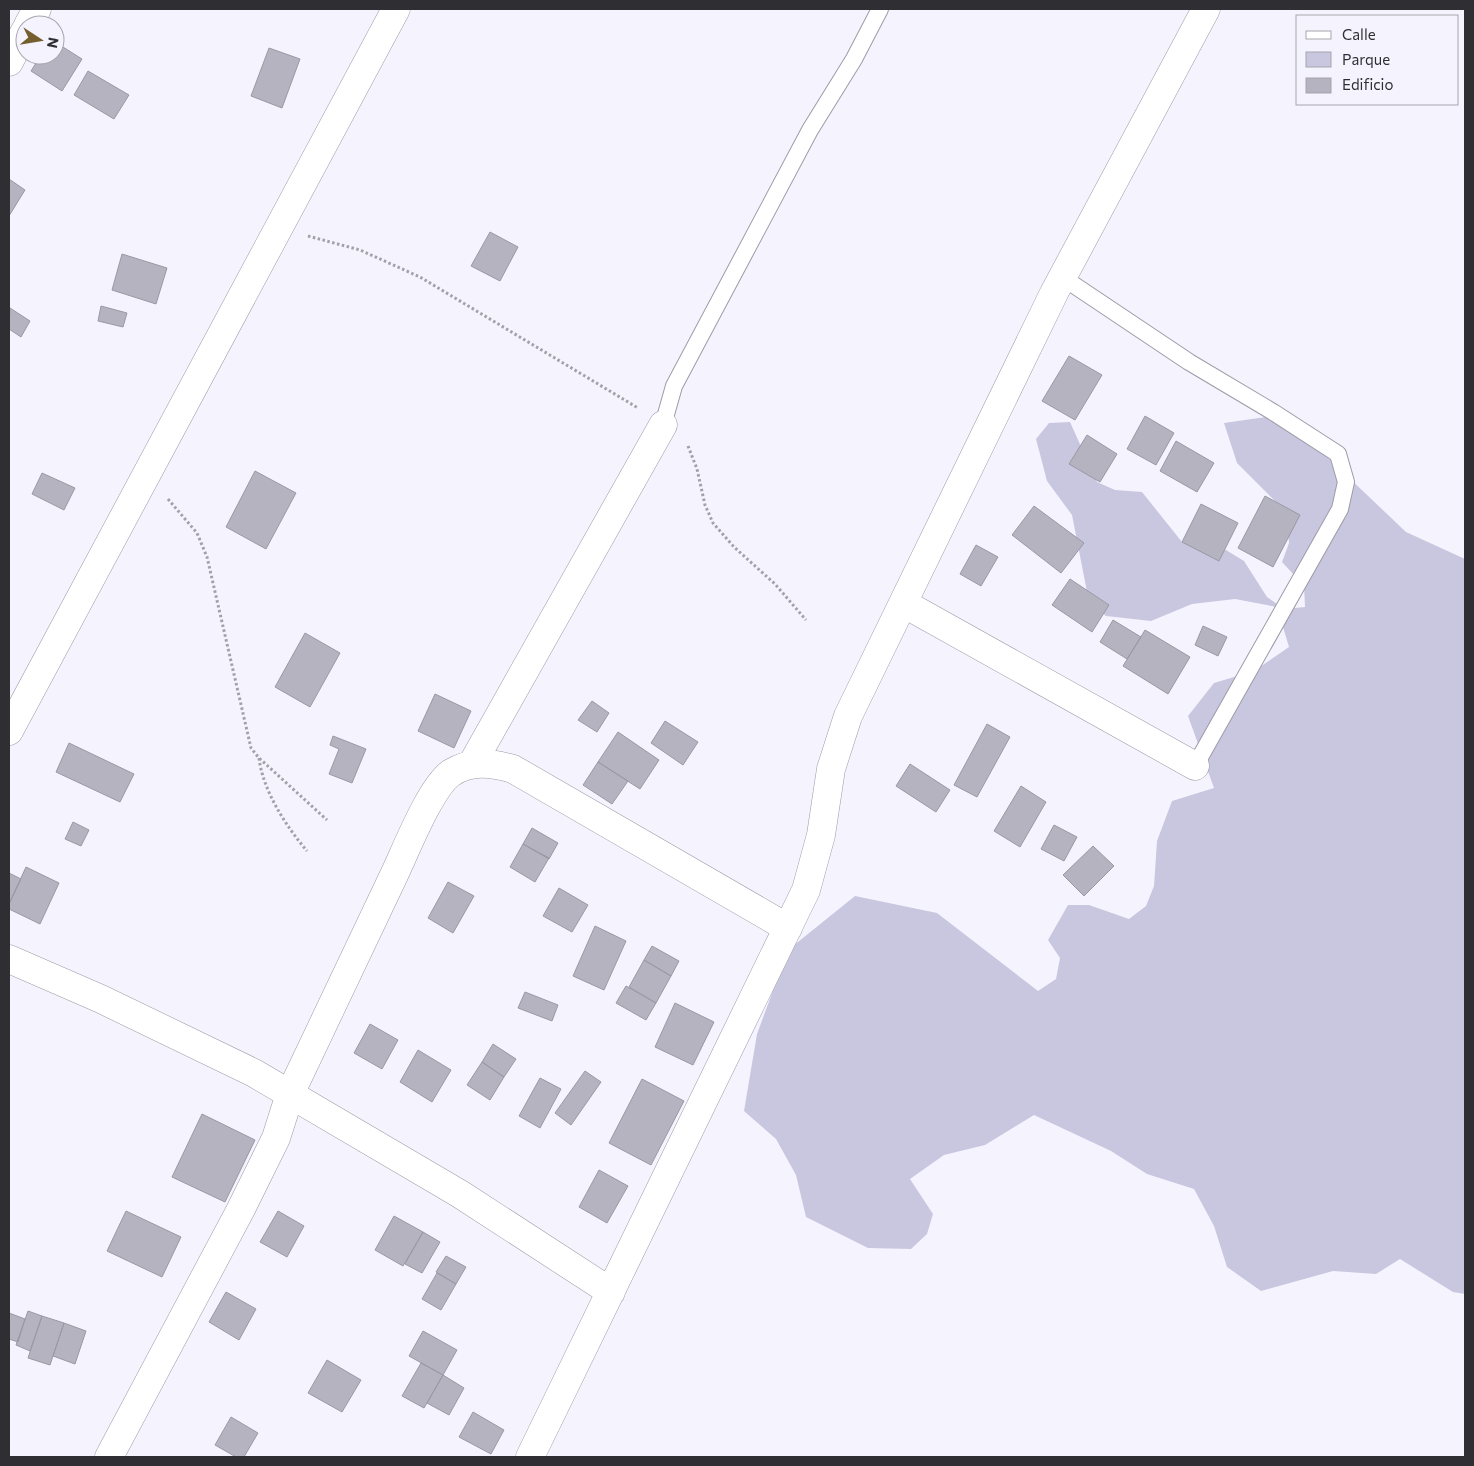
<svg xmlns="http://www.w3.org/2000/svg" width="1474" height="1466" viewBox="0 0 1474 1466" font-family="Commissioner,sans-serif">
<style>
.green{fill:#c9c6e0}
.building{fill:#b4b3bf;stroke:#9a98a4}
.lines{fill:none;stroke-linecap:round;stroke-linejoin:round}
.lane-casing{stroke:#9c9ba7;stroke-width:18}
.street-casing{stroke:#9c9ba7;stroke-width:29}
.path{stroke:#a1a1a8;stroke-width:3;stroke-dasharray:2.5 2.5;stroke-linecap:butt}
.lane{stroke:#fff;stroke-width:16}
.street{stroke:#fff;stroke-width:28}
</style>
<rect width="100%" height="100%" fill="#f5f4fe"/>
<path class="green" d="M 1266,417 L 1304,435 L 1406,532 L 1465,559 L 1465,1294 L 1453,1292 L 1400,1259 L 1376,1274 L 1333,1271 L 1261,1291 L 1227,1267 L 1214,1226 L 1194,1189 L 1147,1174 L 1111,1151 L 1034,1115 L 985,1145 L 944,1155 L 910,1179 L 933,1214 L 927,1234 L 911,1249 L 868,1248 L 806,1217 L 796,1175 L 776,1139 L 744,1111 L 757,1034 L 788,950 L 855,896 L 937,913 L 1038,991 L 1056,979 L 1060,958 L 1048,940 L 1068,905 L 1089,905 L 1129,919 L 1146,906 L 1154,886 L 1157,841 L 1172,801 L 1214,788 L 1188,716 L 1214,683 L 1254,671 L 1289,647 L 1277,607 L 1235,599 L 1192,604 L 1151,621 L 1106,616 L 1089,602 L 1072,515 L 1047,481 L 1036,439 L 1049,423 L 1070,422 L 1097,482 L 1115,490 L 1142,492 L 1182,542 L 1226,550 L 1244,561 L 1267,597 L 1284,609 L 1305,607 L 1304,586 L 1282,562 L 1289,543 L 1287,521 L 1276,502 L 1237,463 L 1224,423 Z"/>
<path class="building" d="M 55,42 L 82,59 L 62,91 L 31,71 L 41,55 L 55,55 Z
M 269,48 L 300,59 L 282,108 L 251,96 Z
M 88,71 L 129,95 L 114,119 L 74,95 Z
M 9,179 L 25,190 L 9,216 Z
M 490,232 L 518,247 L 500,281 L 471,266 Z
M 122,254 L 167,268 L 156,304 L 112,290 Z
M 101,306 L 127,313 L 123,327 L 98,321 Z
M 10,308 L 30,321 L 21,337 L 9,329 Z
M 1069,356 L 1102,375 L 1075,420 L 1042,401 Z
M 1145,416 L 1174,433 L 1156,465 L 1127,449 Z
M 1087,435 L 1117,454 L 1100,482 L 1069,464 Z
M 1176,441 L 1214,463 L 1197,492 L 1160,471 Z
M 255,471 L 296,493 L 266,549 L 226,527 Z
M 42,473 L 75,488 L 64,510 L 32,494 Z
M 1265,496 L 1300,515 L 1273,567 L 1238,548 Z
M 1201,504 L 1238,523 L 1219,561 L 1182,542 Z
M 1034,506 L 1084,543 L 1061,573 L 1012,535 Z
M 976,545 L 998,557 L 981,586 L 960,574 Z
M 1070,579 L 1109,605 L 1092,632 L 1052,605 Z
M 1113,620 L 1141,637 L 1127,659 L 1100,642 Z
M 1203,626 L 1227,637 L 1218,656 L 1195,645 Z
M 1145,630 L 1190,657 L 1168,694 L 1123,666 Z
M 305,633 L 340,653 L 310,707 L 275,687 Z
M 435,694 L 471,711 L 454,748 L 418,731 Z
M 592,701 L 609,713 L 597,732 L 578,720 Z
M 665,721 L 698,742 L 683,765 L 651,743 Z
M 987,724 L 1010,737 L 977,797 L 954,785 Z
M 618,732 L 659,760 L 640,789 L 598,762 Z
M 333,736 L 366,749 L 352,783 L 329,774 L 339,749 L 330,745 Z
M 69,743 L 134,774 L 120,802 L 56,772 Z
M 598,762 L 628,781 L 612,804 L 583,785 Z
M 910,764 L 950,790 L 936,812 L 896,786 Z
M 1021,786 L 1046,802 L 1020,847 L 994,831 Z
M 73,822 L 89,830 L 81,846 L 65,839 Z
M 1054,825 L 1077,837 L 1064,861 L 1041,849 Z
M 532,828 L 558,843 L 549,859 L 523,844 Z
M 523,844 L 549,858 L 535,882 L 510,867 Z
M 1093,846 L 1114,866 L 1084,896 L 1063,875 Z
M 26,867 L 59,883 L 40,924 L 9,909 L 9,904 Z
M 9,873 L 21,879 L 9,904 Z
M 448,882 L 474,896 L 453,933 L 428,918 Z
M 559,888 L 588,905 L 572,932 L 543,916 Z
M 595,926 L 626,941 L 604,990 L 573,976 Z
M 652,946 L 679,961 L 671,976 L 644,960 Z
M 644,960 L 671,976 L 656,1003 L 629,987 Z
M 626,986 L 656,1003 L 646,1020 L 616,1003 Z
M 525,992 L 558,1005 L 552,1021 L 518,1008 Z
M 675,1003 L 714,1022 L 693,1065 L 655,1047 Z
M 370,1024 L 398,1040 L 382,1069 L 354,1053 Z
M 493,1044 L 516,1059 L 504,1077 L 482,1062 Z
M 418,1050 L 451,1070 L 432,1102 L 400,1082 Z
M 482,1062 L 504,1077 L 490,1100 L 467,1085 Z
M 585,1071 L 601,1082 L 571,1125 L 555,1113 Z
M 540,1078 L 561,1089 L 540,1128 L 519,1116 Z
M 642,1079 L 684,1101 L 651,1165 L 609,1143 Z
M 202,1114 L 255,1140 L 225,1202 L 172,1177 Z
M 599,1170 L 628,1186 L 607,1223 L 579,1207 Z
M 126,1211 L 181,1237 L 162,1277 L 107,1251 Z
M 278,1211 L 304,1226 L 287,1257 L 260,1242 Z
M 394,1216 L 423,1232 L 403,1266 L 375,1250 Z
M 423,1232 L 440,1242 L 422,1273 L 405,1264 Z
M 446,1256 L 466,1267 L 456,1284 L 436,1272 Z
M 437,1273 L 456,1284 L 441,1310 L 422,1299 Z
M 226,1292 L 256,1309 L 239,1340 L 209,1322 Z
M 28,1311 L 42,1316 L 30,1351 L 16,1345 Z
M 9,1313 L 25,1319 L 18,1342 L 9,1339 Z
M 42,1316 L 64,1323 L 50,1365 L 28,1358 Z
M 64,1323 L 86,1331 L 75,1364 L 53,1356 Z
M 423,1331 L 457,1350 L 443,1375 L 409,1356 Z
M 327,1360 L 361,1380 L 342,1412 L 308,1393 Z
M 421,1363 L 443,1375 L 424,1408 L 402,1396 Z
M 443,1375 L 464,1388 L 449,1415 L 427,1403 Z
M 473,1412 L 504,1430 L 491,1454 L 459,1437 Z
M 231,1417 L 258,1433 L 244,1457 L 236,1457 L 215,1445 Z"/>
<g class="lines">
<g class="lane-casing">
<path id="lane" d="M 1062,277 L 1189,362 L 1273,412 L 1338,454 L 1346,482 L 1340,509 L 1195,766
M 663,425 L 674,386 L 810,130 L 854,59 L 880,9"/>
</g>
<g class="street-casing">
<path id="street" d="M 28,25 L 37,9
M 9,62 L 25,31
M 903,603 L 1195,766
M 9,731 L 396,9
M 472,764 L 663,425
M 9,959 L 101,999 L 254,1073 L 460,1194 L 611,1292
M 109,1457 L 241,1209 L 276,1138 L 290,1094 C 324,1021 359,948 394,875 C 406,850 430,788 451,773 C 471,760 492,763 513,769 L 788,928
M 530,1457 L 806,890 L 821,835 L 831,769 L 848,716 L 1054,293 L 1206,9"/>
</g>
<path class="path" d="M 308,236 L 360,250 L 420,277 L 638,408
M 688,446 L 697,469 L 705,505 L 713,523 L 734,547 L 775,584 L 806,620
M 168,499 L 197,533 L 207,557 L 251,748 L 259,758 L 327,820
M 259,758 C 263,791 286,826 307,851"/>
<use href="#lane" class="lane"/>
<use href="#street" class="street"/>
</g>
<rect width="1474" height="1466" fill="none" stroke="#2f2f33" stroke-width="20"/>
<rect x="1296" y="15" width="162" height="90" fill="#f5f4fe" stroke="#a6a5ad"/>
<rect x="1306" y="31" width="25" height="8" fill="#ffffff" stroke="#a6a5ad"/>
<text x="1342" y="40" font-size="15" fill="#2f2f33">Calle</text>
<rect x="1306" y="52" width="25" height="15" fill="#c9c6e0" stroke="#a6a5ad"/>
<text x="1342" y="65" font-size="15" fill="#2f2f33">Parque</text>
<rect x="1306" y="78" width="25" height="15" fill="#b4b3bf" stroke="#a6a5ad"/>
<text x="1342" y="90" font-size="15" fill="#2f2f33">Edificio</text>
<g transform="translate(40 40) rotate(102)"><circle r="24" fill="#f5f4fe" stroke="#a6a5ad"/>
<path d="M0-4L9 19L0 12L-9 19Z" fill="#755f2f"/>
<text y="-8" font-size="14" font-weight="bold" text-anchor="middle" fill="#2f2f33">N</text>
</g>
</svg>
